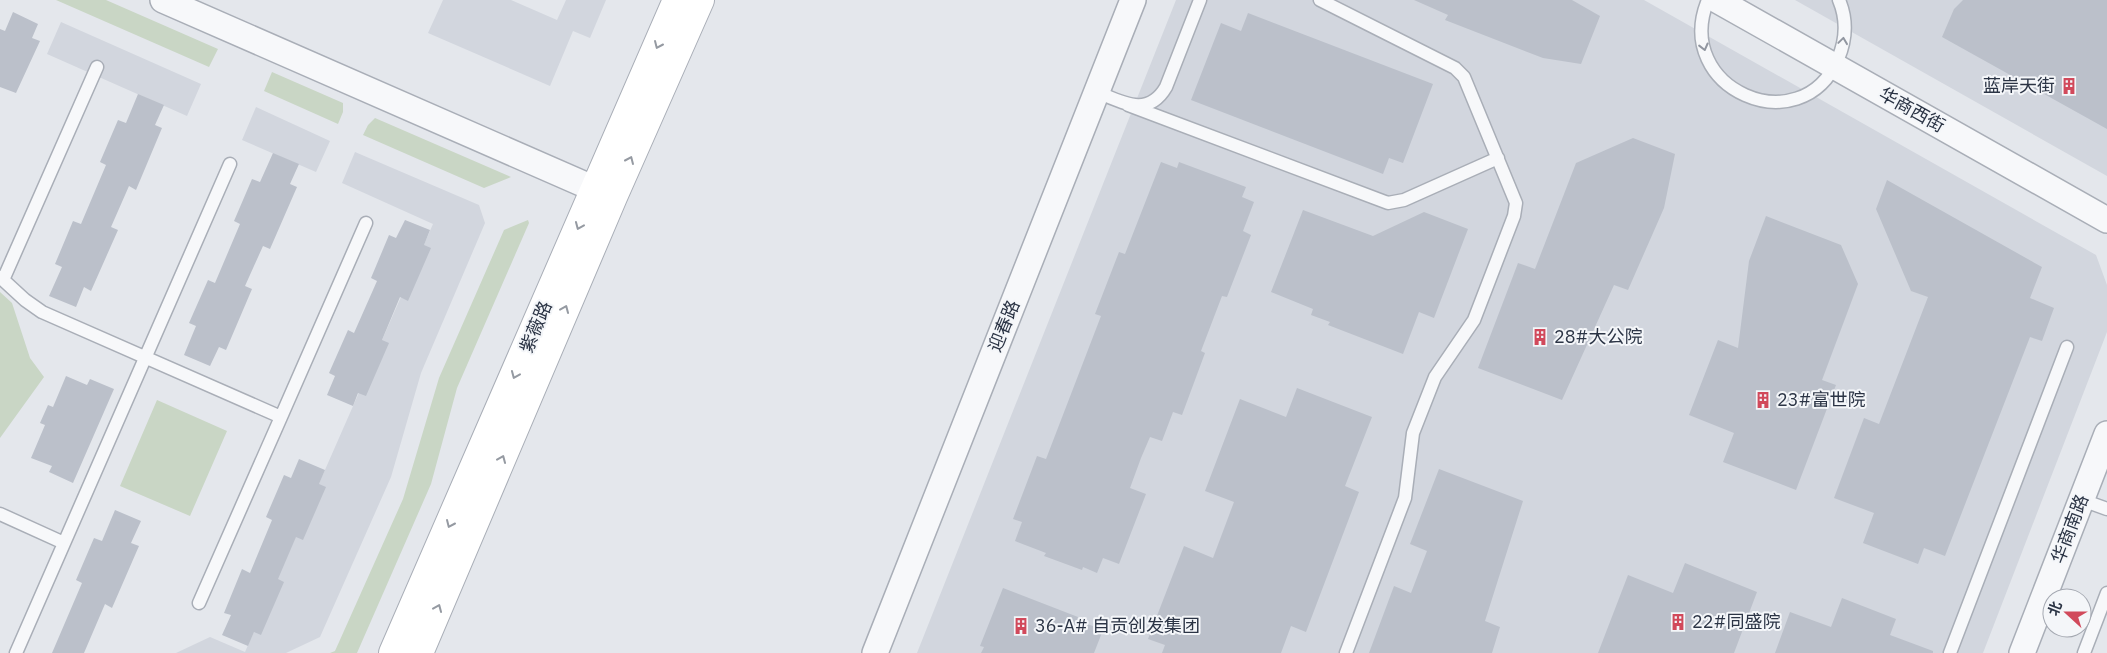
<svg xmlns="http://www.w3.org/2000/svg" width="2107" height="653" viewBox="0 0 2107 653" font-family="'IBM Plex Sans','Noto Sans SC',sans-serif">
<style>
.built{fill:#d2d6de}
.green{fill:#c9d6c5}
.building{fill:#bbc0ca}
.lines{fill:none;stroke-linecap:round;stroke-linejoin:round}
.lane-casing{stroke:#a9aeb7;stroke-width:15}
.street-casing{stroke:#a9aeb7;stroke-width:28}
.secondary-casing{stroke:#a9aeb7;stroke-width:30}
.lane{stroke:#f7f8fa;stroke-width:12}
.street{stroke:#f7f8fa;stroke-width:25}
.secondary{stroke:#fff;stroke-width:28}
.oneway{stroke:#9196a0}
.oneway2{stroke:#959aa2}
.labels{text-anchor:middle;stroke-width:4;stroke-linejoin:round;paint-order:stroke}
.poi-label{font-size:18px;fill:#2b3445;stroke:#f4f6f9;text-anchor:start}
.street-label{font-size:18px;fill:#2b3445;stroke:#f4f6f9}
</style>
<rect width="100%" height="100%" fill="#e4e7ec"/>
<path class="built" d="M 443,0 L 511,0 L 557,20 L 566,0 L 606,0 L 590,38 L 573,31 L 550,86 L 428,33 Z
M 1176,0 L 1644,0 L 2096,255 L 2107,285 L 2107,332 L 1983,653 L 917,653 Z
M 1795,0 L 2107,0 L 2107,176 Z
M 61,22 L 201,84 L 187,116 L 47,54 Z
M 256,107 L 330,141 L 316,172 L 242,140 Z
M 355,152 L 479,205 L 485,223 L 421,373 L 391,477 L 320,637 L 286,653 L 176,653 L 210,637 L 245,652 L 433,224 L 342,183 Z"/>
<path class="green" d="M 56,0 L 106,0 L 218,49 L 209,67 Z
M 272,72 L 343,103 L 343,112 L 338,124 L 264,91 Z
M 375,118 L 511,177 L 484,188 L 363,135 L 368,125 Z
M 528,220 L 529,223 L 457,388 L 431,484 L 357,653 L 330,653 L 335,651 L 403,499 L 439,378 L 504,230 Z
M 0,292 L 12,303 L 30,358 L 44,377 L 0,438 Z
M 157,400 L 227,431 L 190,516 L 120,486 Z"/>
<path class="building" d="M 1414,0 L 1572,0 L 1600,16 L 1581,64 L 1543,58 L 1445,20 L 1448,15 Z
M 1963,0 L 2107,0 L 2107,129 L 1942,37 L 1954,9 Z
M 13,12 L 38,24 L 32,38 L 40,41 L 16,93 L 0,87 L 0,29 L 5,31 Z
M 1248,13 L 1433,84 L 1403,163 L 1389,158 L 1383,174 L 1191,100 L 1221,23 L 1241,31 Z
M 138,94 L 164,105 L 155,125 L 162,128 L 136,190 L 129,186 L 111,227 L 118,230 L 91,291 L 84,287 L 76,307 L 49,296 L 62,267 L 55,264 L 73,221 L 81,224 L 106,165 L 100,162 L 118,120 L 126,123 Z
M 1633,138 L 1675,154 L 1664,208 L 1628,290 L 1614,285 L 1562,400 L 1478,368 L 1518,263 L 1535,269 L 1576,163 Z
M 273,153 L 299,164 L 290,184 L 297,187 L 270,249 L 263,246 L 245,286 L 252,289 L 226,350 L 219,347 L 210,366 L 184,355 L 196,326 L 189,323 L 208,280 L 215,283 L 240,224 L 234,221 L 252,179 L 260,182 Z
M 1161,162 L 1177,168 L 1179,162 L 1246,187 L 1242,197 L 1254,202 L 1243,231 L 1251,235 L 1227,297 L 1222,296 L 1201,351 L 1205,353 L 1182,415 L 1173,412 L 1162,441 L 1150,437 L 1141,458 L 1130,488 L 1146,494 L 1119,564 L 1103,558 L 1097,573 L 1083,567 L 1082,570 L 1044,556 L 1046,553 L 1015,541 L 1022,522 L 1013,519 L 1037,456 L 1046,459 L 1101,316 L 1095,314 L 1119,252 L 1125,254 Z
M 1887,180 L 2042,267 L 2030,298 L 2054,308 L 2042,341 L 2030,337 L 1945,556 L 1924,548 L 1918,564 L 1863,543 L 1874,513 L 1834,498 L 1864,418 L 1879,424 L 1928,297 L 1911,291 L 1876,209 Z
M 1303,210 L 1373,236 L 1424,212 L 1468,229 L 1434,318 L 1419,312 L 1403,354 L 1328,325 L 1330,322 L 1311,315 L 1313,309 L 1271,292 Z
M 1766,216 L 1841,245 L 1858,284 L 1822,380 L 1836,385 L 1796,490 L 1723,462 L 1734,433 L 1689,415 L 1718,340 L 1738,348 L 1749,261 Z
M 405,220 L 430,230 L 424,245 L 431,248 L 408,301 L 400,297 L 382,340 L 389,343 L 366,396 L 358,393 L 353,406 L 327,395 L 335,376 L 329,373 L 348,330 L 354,333 L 377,281 L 371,278 L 389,235 L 396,238 Z
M 66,376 L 87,385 L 90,379 L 114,389 L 73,483 L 49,472 L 52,466 L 31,458 L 45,425 L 40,423 L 48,405 L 53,407 Z
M 1297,388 L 1372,417 L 1345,486 L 1359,492 L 1306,632 L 1291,626 L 1281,653 L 1162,653 L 1165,645 L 1148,639 L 1184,546 L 1213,558 L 1234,502 L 1205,491 L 1240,399 L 1286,417 Z
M 299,459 L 325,470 L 319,484 L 326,487 L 303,540 L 296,537 L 278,579 L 284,582 L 261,635 L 254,632 L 248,646 L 222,635 L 231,615 L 224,613 L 242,569 L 250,573 L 272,520 L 266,517 L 284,475 L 291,478 Z
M 1439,469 L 1523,501 L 1485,621 L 1500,627 L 1492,653 L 1369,653 L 1394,586 L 1411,593 L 1427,551 L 1410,544 Z
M 115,510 L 141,521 L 131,543 L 139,546 L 112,608 L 105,604 L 84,653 L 52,653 L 82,583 L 76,580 L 94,538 L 102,541 Z
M 1685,563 L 1757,592 L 1734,653 L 1598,653 L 1628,575 L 1673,593 Z
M 1003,588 L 1078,617 L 1077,620 L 1103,630 L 1094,653 L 981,653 L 984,647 L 980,646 Z
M 1842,598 L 1896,619 L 1890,635 L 1933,651 L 1933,653 L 1775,653 L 1790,612 L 1831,627 Z"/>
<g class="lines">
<g class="lane-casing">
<path id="lane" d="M 1320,0 L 1455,68 L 1464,77 L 1516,203 L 1514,216 L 1474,320 L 1435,377 L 1413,433 L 1405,498 L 1346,653
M 1708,0 C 1671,89 1801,145 1838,59 C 1846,40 1847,19 1839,0
M 1097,92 C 1122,102 1148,118 1166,87 L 1200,0
M 1128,105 L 1388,203 L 1404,200 L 1498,158
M 0,277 L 25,300 L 42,312 L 281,417 L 366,223
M 3,280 L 97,67
M 2082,500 L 2107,509
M 0,514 L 64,543
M 199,603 L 281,417
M 16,653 L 230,164
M 1950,653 L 2067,347
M 2084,653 L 2107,593"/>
</g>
<g class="street-casing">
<path id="street" d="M 163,0 L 613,197
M 1717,0 L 2107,220
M 875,653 L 1133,0
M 2022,653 L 2107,434"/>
</g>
<g class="secondary-casing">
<path id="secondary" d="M 393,653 L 677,0
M 419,653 L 613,197 L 700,0"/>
</g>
<use href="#lane" class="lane"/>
<use href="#street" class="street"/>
<use href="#secondary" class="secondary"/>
</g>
<defs><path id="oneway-chevron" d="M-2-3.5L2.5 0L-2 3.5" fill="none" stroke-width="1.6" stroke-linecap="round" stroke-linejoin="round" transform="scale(1.25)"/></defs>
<g class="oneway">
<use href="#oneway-chevron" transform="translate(1843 41) rotate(-82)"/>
<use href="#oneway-chevron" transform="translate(1704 47) rotate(76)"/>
</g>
<g class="oneway2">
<use href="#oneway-chevron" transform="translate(658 45) rotate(114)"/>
<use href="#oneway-chevron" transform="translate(630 160) rotate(-66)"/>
<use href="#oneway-chevron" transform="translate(579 226) rotate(113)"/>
<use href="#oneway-chevron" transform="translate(565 309) rotate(-67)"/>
<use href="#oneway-chevron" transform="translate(515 375) rotate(113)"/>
<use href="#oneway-chevron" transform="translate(502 459) rotate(-67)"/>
<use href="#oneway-chevron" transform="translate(450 524) rotate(114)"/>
<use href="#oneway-chevron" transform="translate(438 608) rotate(-67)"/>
</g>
<defs>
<g id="building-bare" transform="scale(1.35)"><path d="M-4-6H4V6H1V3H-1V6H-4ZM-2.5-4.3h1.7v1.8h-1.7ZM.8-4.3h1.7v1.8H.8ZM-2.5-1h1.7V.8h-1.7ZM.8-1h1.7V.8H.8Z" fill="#d1495b" stroke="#f4f6f9" stroke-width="2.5" paint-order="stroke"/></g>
</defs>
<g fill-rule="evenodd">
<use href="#building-bare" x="2069" y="86"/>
<use href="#building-bare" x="1540" y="337"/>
<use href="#building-bare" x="1763" y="400"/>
<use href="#building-bare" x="1678" y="622"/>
<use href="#building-bare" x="1021" y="626"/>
</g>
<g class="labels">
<g class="poi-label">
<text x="2055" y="92" text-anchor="end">蓝岸天街</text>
<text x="1554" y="343">28#大公院</text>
<text x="1777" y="406">23#富世院</text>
<text x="1692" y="628">22#同盛院</text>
<text x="1035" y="632">36-A# 自贡创发集团</text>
</g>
<g class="street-label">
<text transform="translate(1912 110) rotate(29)" y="6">华商西街</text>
<text transform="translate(1004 326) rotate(-68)" y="6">迎春路</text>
<text transform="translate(536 327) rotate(-67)" y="6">紫薇路</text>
<text transform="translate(2070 529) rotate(-69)" y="6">华商南路</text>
</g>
</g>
<g transform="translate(2067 613) rotate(291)"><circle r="24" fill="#f4f6f9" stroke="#a4a8b1"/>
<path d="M0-4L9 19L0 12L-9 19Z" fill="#d1495b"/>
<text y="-8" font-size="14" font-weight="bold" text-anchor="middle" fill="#2b3445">北</text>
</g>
</svg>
